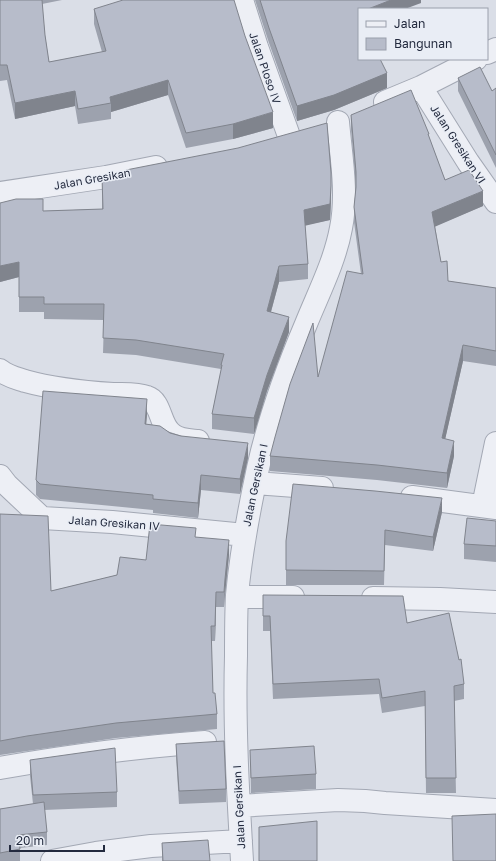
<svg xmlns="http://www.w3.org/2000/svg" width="496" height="861" viewBox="0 0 496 861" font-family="'Golos Text',sans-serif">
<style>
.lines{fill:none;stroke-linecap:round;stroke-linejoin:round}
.minor-casing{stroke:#a3a8b4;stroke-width:24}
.minor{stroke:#edeff5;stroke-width:22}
.wall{fill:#9da2ae}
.shaded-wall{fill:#80848d}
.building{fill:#b7bcca;stroke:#80848d}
.labels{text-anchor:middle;stroke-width:3;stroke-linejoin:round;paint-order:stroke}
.street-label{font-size:11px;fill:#232a3e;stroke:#e9edf5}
</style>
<rect width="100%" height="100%" fill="#dadee7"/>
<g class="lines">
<g class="minor-casing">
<path id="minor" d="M 242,0 L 257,47 L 289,136
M 487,53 L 496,49
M 421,87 L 468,162 L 496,202
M 385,102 L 421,87 L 476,59
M 0,193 L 106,177 L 156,167
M 0,370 C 7,376 16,378 25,381 C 54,389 84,392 113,394 C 124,394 137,393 147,397 C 162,402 159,425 172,434 C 179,440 189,440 198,441
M 0,476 L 7,485 L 42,518 L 112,522 L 245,535
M 255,483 L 322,488
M 412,497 L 496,508
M 483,506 L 496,443
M 237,597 L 293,597
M 373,598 L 440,599 L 496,602
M 0,768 C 68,756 136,747 205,742
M 239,806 L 338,800 L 365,801 L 385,803 L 496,810
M 52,861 L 96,853 L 151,846 L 241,841
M 242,861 C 238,793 234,724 236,656 C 236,636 236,615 237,595 C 241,552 249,510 258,468 C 269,418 286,371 306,324 C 319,292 335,261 341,228 C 348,193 341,156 338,122"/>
</g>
<use href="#minor" class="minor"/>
</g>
<path class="wall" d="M 0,0 L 62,0 L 42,4 L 45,35 L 49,62 L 102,52 L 94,24 L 94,9 L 273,128 L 233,139 L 186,148 L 168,95 L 111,112 L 111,119 L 78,124 L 75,106 L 15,119 L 7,80 L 0,81 Z
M 255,0 L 421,0 L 421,3 L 359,9 L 387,88 L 334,110 L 297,121 L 269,43 Z
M 458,78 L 492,91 L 496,88 L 496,168 L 458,91 Z
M 351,115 L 429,137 L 445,180 L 483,206 L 435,226 L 441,262 L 448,281 L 496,288 L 496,366 L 463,361 L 445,439 L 454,456 L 447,488 L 377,480 L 270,471 L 270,456 L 318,377 L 361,274 L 354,222 L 354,207 L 356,187 L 351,130 Z
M 331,173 L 331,201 L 330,220 L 305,225 L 308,264 L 308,279 L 279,282 L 271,312 L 289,332 L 267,391 L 254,434 L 212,429 L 212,414 L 221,372 L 221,369 L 136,355 L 103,353 L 104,320 L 44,319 L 44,312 L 19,312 L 19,277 L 0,282 L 0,203 L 43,211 L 102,209 L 102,177 Z
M 147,414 L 146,424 L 248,458 L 240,494 L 201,490 L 198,518 L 153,513 L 153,510 L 40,499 L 36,495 L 36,480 Z
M 442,512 L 433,551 L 385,545 L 384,585 L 286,585 L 286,541 Z
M 0,514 L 51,591 L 117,575 L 146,560 L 196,537 L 229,555 L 225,594 L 224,607 L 216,607 L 215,641 L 211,641 L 213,693 L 217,714 L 217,729 L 116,738 L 27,751 L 0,755 Z
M 496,521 L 496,562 L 464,559 L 464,544 Z
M 263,595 L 407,623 L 464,684 L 464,699 L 454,701 L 456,793 L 426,793 L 425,706 L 382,713 L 379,694 L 273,699 L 270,631 L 263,631 Z
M 176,744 L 226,789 L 226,802 L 179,804 L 176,757 Z
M 250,750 L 316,774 L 316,789 L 251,793 Z
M 30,760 L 117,792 L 117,807 L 44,810 L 47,832 L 47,845 L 20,848 L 20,861 L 0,861 L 0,809 L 33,804 L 30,776 Z
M 162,843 L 210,861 L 162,861 Z"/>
<path class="shaded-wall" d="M 391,0 L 421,0 L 421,3 L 405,9 L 368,9 Z
M 387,73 L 387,88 L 334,110 L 297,121 L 297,106 Z
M 168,80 L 168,95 L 111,112 L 111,103 L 110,97 Z
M 75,91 L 75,106 L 15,119 L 15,103 Z
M 273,112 L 273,128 L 233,139 L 233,124 Z
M 331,186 L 331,201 L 330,220 L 304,226 L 304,210 Z
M 483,191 L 483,206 L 432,228 L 432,212 Z
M 19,262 L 19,277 L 0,282 L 0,266 Z
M 279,266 L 279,282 L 267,326 L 267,311 Z
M 289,317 L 289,332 L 267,391 L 254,434 L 254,418 L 267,375 Z
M 463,345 L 463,361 L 442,453 L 442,438 Z
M 147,399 L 147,414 L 145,439 L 145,424 Z
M 454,441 L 454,456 L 447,488 L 447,473 Z
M 248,443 L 248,458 L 240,494 L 240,479 Z
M 201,475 L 201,490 L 198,518 L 198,503 Z
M 442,498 L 442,512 L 433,551 L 433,537 Z
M 229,540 L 229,555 L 225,594 L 224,607 L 225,579 Z
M 216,592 L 216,607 L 215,641 L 215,626 Z"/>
<path class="building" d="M 0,0 L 42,0 L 45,35 L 49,62 L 106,51 L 94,9 L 123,0 L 234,0 L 245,36 L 273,112 L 233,124 L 186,133 L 168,80 L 110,97 L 111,103 L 78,109 L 75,91 L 15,103 L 7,65 L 0,65 Z
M 260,0 L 391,0 L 368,9 L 359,9 L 359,59 L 380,59 L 387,73 L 334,95 L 297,106 L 269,28 Z
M 480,67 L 492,91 L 496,88 L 496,155 L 458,78 Z
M 411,90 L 429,134 L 428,134 L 445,180 L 469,170 L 483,191 L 432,212 L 441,262 L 447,261 L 448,281 L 496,288 L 496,351 L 463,345 L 442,438 L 454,441 L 447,473 L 377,465 L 270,456 L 275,437 L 290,384 L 313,323 L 318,377 L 347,271 L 363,274 L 354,207 L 356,187 L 356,172 L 351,115 Z
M 327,123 L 331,173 L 331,186 L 330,204 L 304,210 L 308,264 L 279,266 L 267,311 L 289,317 L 267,375 L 254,418 L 212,414 L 222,365 L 221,365 L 224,354 L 136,340 L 103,338 L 104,304 L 44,304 L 44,297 L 19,297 L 19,262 L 0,266 L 0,203 L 16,199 L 43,199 L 43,211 L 103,209 L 102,177 L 126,176 L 126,170 L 238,148 Z
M 43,391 L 147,399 L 145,424 L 160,426 L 170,433 L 181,436 L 248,443 L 240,479 L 201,475 L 198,503 L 153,499 L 153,495 L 40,484 L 36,480 Z
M 293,484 L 375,491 L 442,498 L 433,537 L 385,530 L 384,571 L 286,570 L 286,541 Z
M 0,514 L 48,516 L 51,591 L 117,575 L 120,557 L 146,560 L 150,524 L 196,528 L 195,537 L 229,540 L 225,579 L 224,592 L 216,592 L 215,626 L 211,626 L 213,693 L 215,693 L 217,714 L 116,723 L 27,736 L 0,741 Z
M 467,518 L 496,521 L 496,546 L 464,544 Z
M 263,595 L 403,596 L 407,623 L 449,613 L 459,660 L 461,659 L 464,684 L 454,686 L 456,778 L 426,778 L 425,691 L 382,698 L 379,679 L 273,684 L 270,616 L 263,616 Z
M 224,741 L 226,789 L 179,791 L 176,744 Z
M 314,746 L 316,774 L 251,778 L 250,750 Z
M 115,748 L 117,792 L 33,795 L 30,760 Z
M 44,802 L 47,832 L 18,835 L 20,849 L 0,853 L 0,809 Z
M 496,814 L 496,861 L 453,861 L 452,816 Z
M 317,821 L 317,861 L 259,861 L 259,827 Z
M 208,840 L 210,861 L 163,861 L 162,843 Z"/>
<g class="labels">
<g class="street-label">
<text transform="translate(265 68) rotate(71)" y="4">Jalan Ploso IV</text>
<text transform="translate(458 144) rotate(57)" y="4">Jalan Gresikan VI</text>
<text transform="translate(92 179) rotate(-10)" y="4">Jalan Gresikan</text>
<text transform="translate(255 485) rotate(-78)" y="4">Jalan Gersikan I</text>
<text transform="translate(114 523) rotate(4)" y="4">Jalan Gresikan IV</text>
<text transform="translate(239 807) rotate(-93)" y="4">Jalan Gersikan I</text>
</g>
</g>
<rect x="358" y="8" width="130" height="52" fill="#e9edf5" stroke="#9a9fac"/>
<rect x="366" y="21" width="20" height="6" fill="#edeff5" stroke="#9a9fac"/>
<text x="394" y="28" font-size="12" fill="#232a3e">Jalan</text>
<rect x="366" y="38" width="20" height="12" fill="#b7bcca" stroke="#9a9fac"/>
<text x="394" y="48" font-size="12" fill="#232a3e">Bangunan</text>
<path d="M10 845v6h94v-6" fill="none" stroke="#232a3e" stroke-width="2"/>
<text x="16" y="845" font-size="12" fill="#232a3e" stroke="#e9edf5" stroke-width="3" paint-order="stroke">20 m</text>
</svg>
